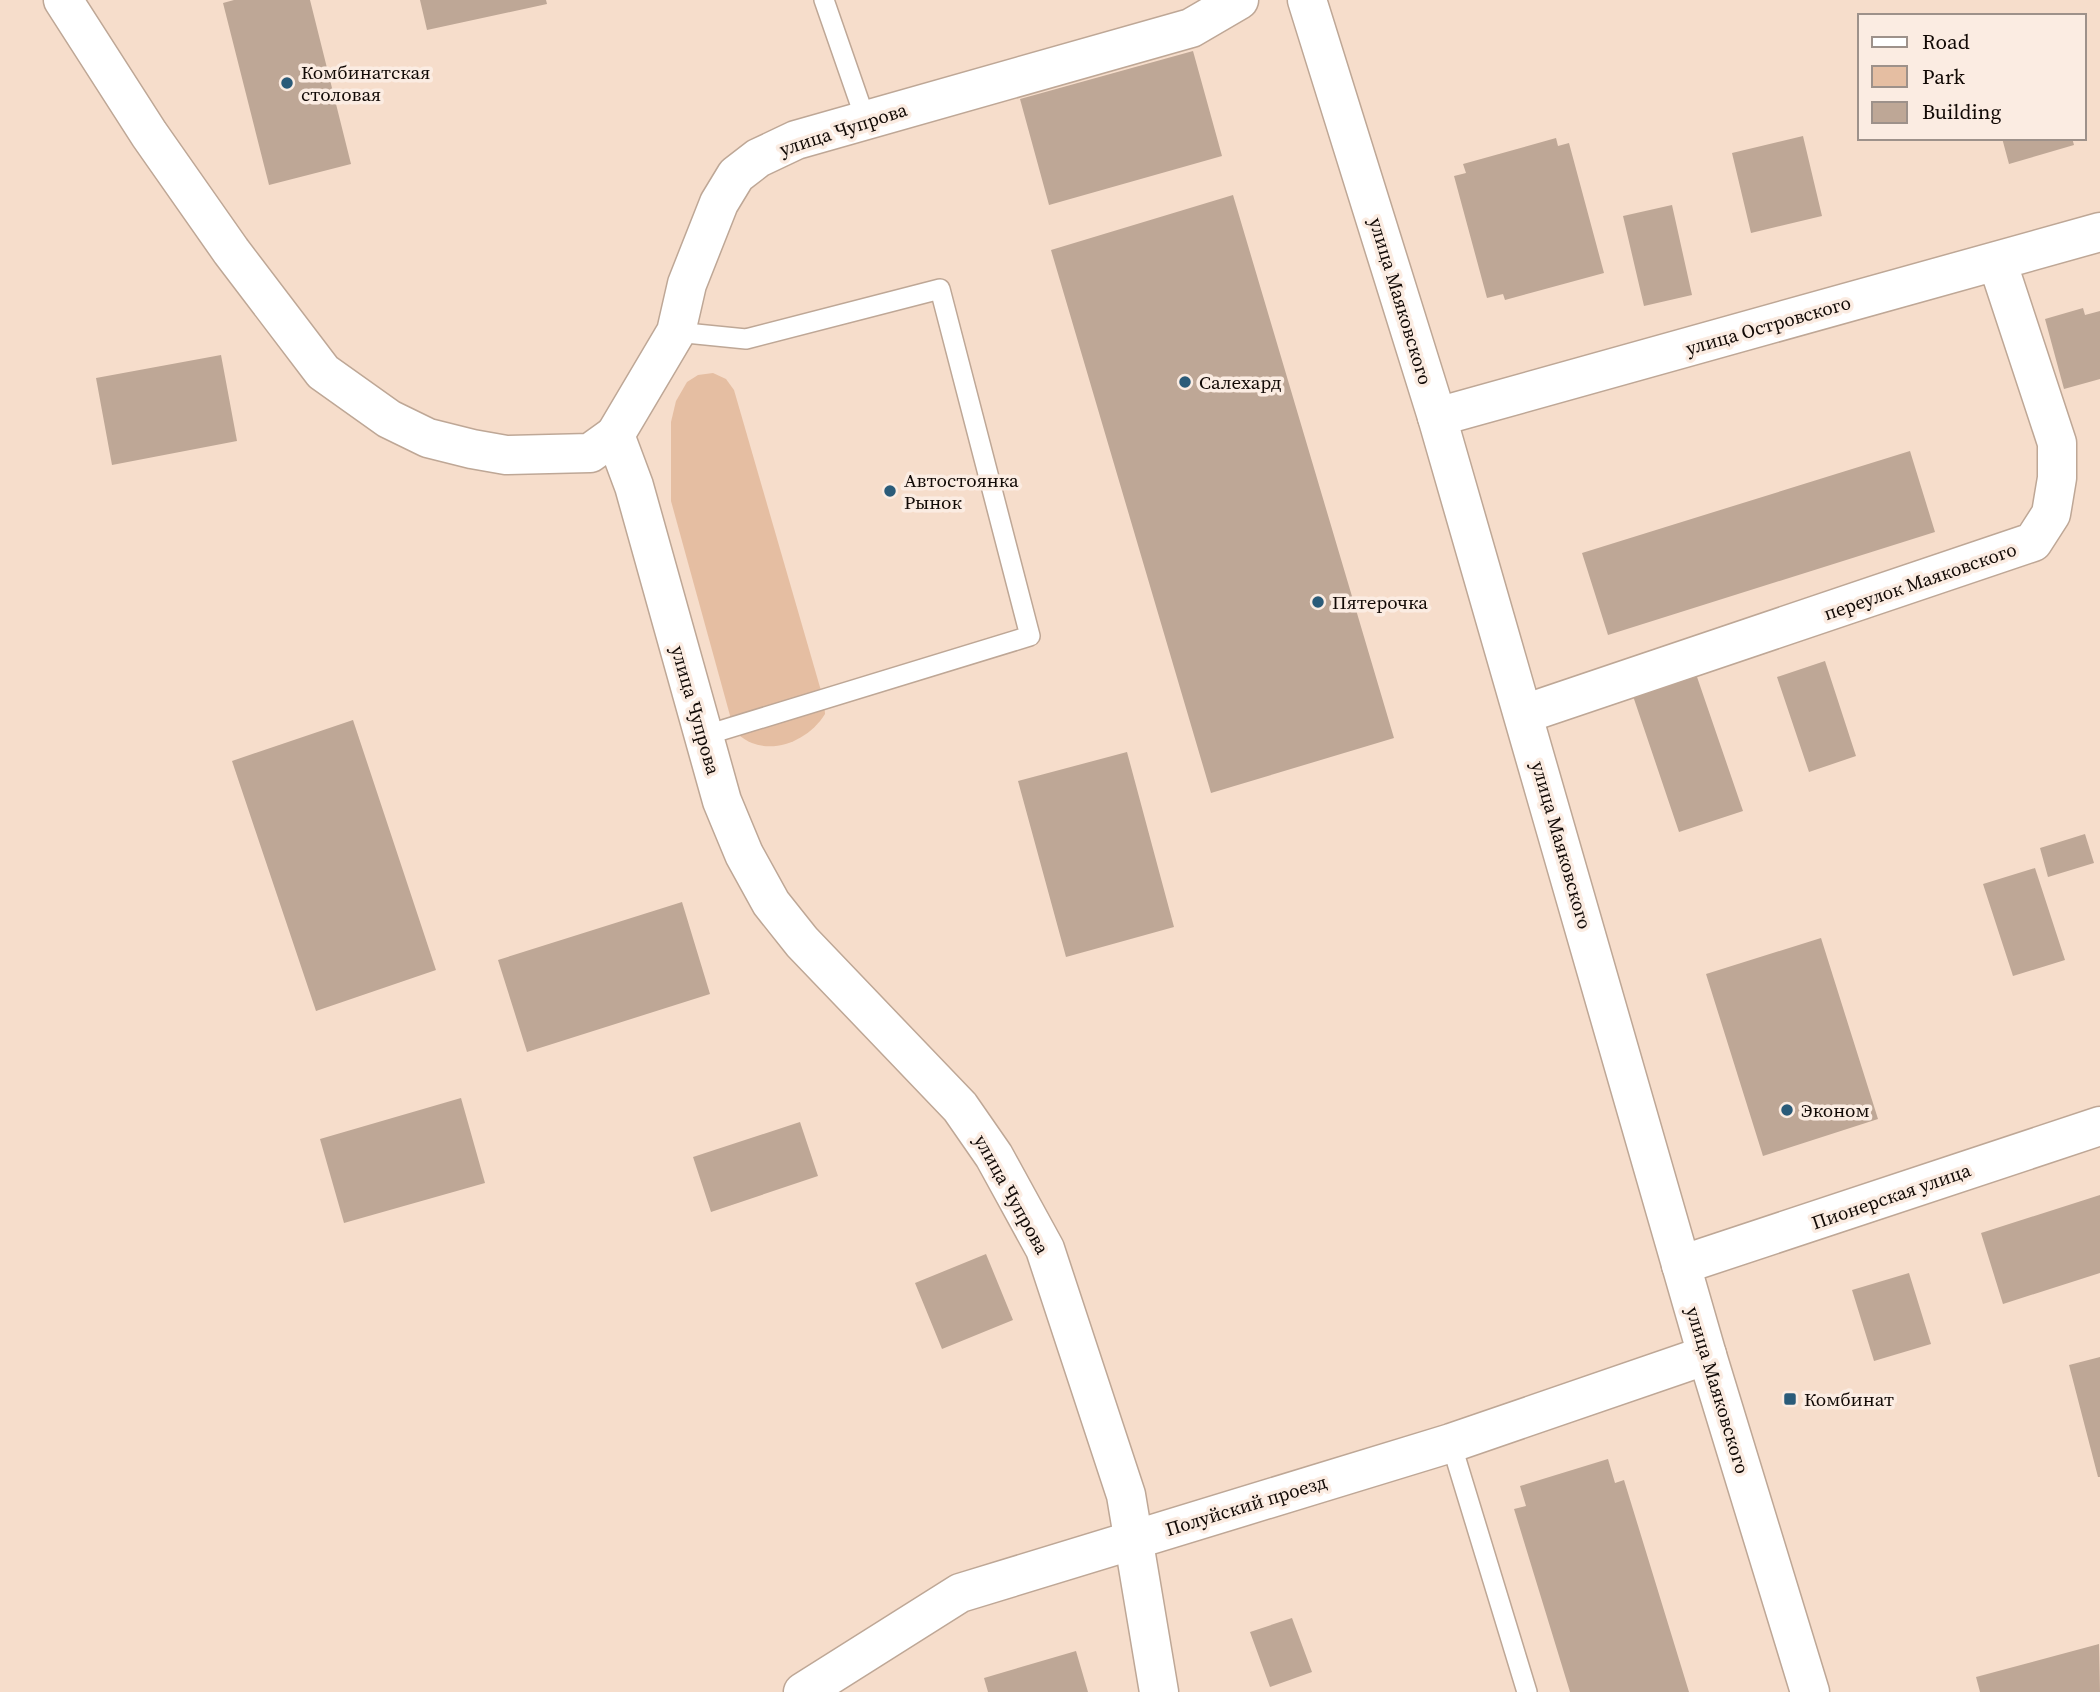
<svg xmlns="http://www.w3.org/2000/svg" width="2100" height="1692" viewBox="0 0 2100 1692" font-family="'Source Serif 4',serif">
<style>
.green{fill:#e5bea2}
.building{fill:#bea796}
.lines{fill:none;stroke-linecap:round;stroke-linejoin:round}
.service-casing{stroke:#bea796;stroke-width:22}
.minor-casing{stroke:#bea796;stroke-width:41}
.tertiary-casing{stroke:#bea796;stroke-width:41}
.service{stroke:#fff;stroke-width:19}
.minor{stroke:#fff;stroke-width:38}
.tertiary{stroke:#fff;stroke-width:38}
.poi-dot{fill:#2a5b79;stroke:#fbece2;stroke-width:2.5}
.labels{text-anchor:middle;stroke-width:7;stroke-linejoin:round;paint-order:stroke}
.poi-label{font-size:19px;fill:#110905;stroke:#fbece2;text-anchor:start}
.street-label{font-size:19px;fill:#110905;stroke:#fbece2}
</style>
<rect width="100%" height="100%" fill="#f6ddcb"/>
<path class="green" d="M 713,373 L 726,379 L 734,390 L 824,701 L 825,714 C 806,745 760,760 734,730 L 671,501 L 671,422 L 676,401 L 687,382 L 698,375 Z"/>
<path class="building" d="M 234,0 L 310,0 L 351,164 L 269,185 L 223,3 Z
M 420,0 L 546,0 L 547,4 L 427,30 Z
M 1193,51 L 1222,156 L 1049,205 L 1020,99 Z
M 1803,136 L 1822,216 L 1751,233 L 1732,153 Z
M 1556,138 L 1558,146 L 1569,143 L 1604,273 L 1505,300 L 1503,294 L 1487,298 L 1454,176 L 1466,173 L 1463,164 Z
M 2002,138 L 2072,138 L 2074,145 L 2009,164 Z
M 1233,195 L 1394,738 L 1211,793 L 1051,250 Z
M 1672,205 L 1692,295 L 1644,306 L 1623,216 Z
M 2083,308 L 2085,315 L 2100,311 L 2100,379 L 2064,389 L 2045,319 Z
M 221,355 L 237,441 L 112,465 L 96,378 Z
M 1910,451 L 1935,532 L 1608,635 L 1582,553 Z
M 1825,661 L 1856,756 L 1809,772 L 1777,677 Z
M 1696,674 L 1743,811 L 1679,832 L 1633,696 Z
M 353,720 L 436,970 L 316,1011 L 232,761 Z
M 1127,752 L 1174,927 L 1066,957 L 1018,781 Z
M 2085,834 L 2094,863 L 2048,877 L 2040,848 Z
M 2035,868 L 2065,960 L 2013,976 L 1983,884 Z
M 682,902 L 710,994 L 527,1052 L 498,960 Z
M 1821,938 L 1878,1119 L 1763,1156 L 1706,974 Z
M 461,1098 L 485,1183 L 344,1223 L 320,1139 Z
M 800,1122 L 818,1176 L 711,1212 L 693,1157 Z
M 2100,1195 L 2100,1273 L 2003,1304 L 1981,1233 Z
M 986,1254 L 1013,1320 L 942,1349 L 915,1283 Z
M 1909,1273 L 1931,1344 L 1874,1361 L 1852,1290 Z
M 2100,1357 L 2100,1477 L 2098,1477 L 2069,1365 Z
M 1608,1459 L 1615,1483 L 1624,1480 L 1689,1692 L 1570,1692 L 1514,1509 L 1526,1506 L 1520,1486 Z
M 1292,1618 L 1312,1672 L 1270,1687 L 1250,1632 Z
M 2099,1644 L 2100,1692 L 1980,1692 L 1976,1677 Z
M 1076,1651 L 1088,1692 L 988,1692 L 984,1678 Z"/>
<g class="lines">
<g class="service-casing">
<path id="service" d="M 824,0 L 866,121
M 676,332 L 746,339 L 940,289 L 1030,636 L 703,736
M 1451,1443 L 1527,1692"/>
</g>
<g class="minor-casing">
<path id="minor" d="M 63,0 L 149,134 L 231,251 L 323,372 L 389,419 L 428,438 L 472,449 L 506,455 L 590,453 L 615,435
M 1437,417 L 2100,232
M 1524,714 L 2033,542 L 2051,514 L 2057,478 L 2057,443 L 1997,261
M 1681,1265 L 2100,1126
M 803,1692 L 960,1593 L 1451,1443 L 1707,1355"/>
</g>
<g class="tertiary-casing">
<path id="tertiary" d="M 1307,0 L 1437,417 L 1707,1355 L 1810,1692
M 1159,1692 L 1126,1495 L 1045,1249 L 994,1156 L 960,1107 L 802,942 L 771,903 L 744,854 L 722,801 L 634,486 L 615,435 L 676,332 L 687,284 L 719,203 L 736,175 L 758,158 L 796,140 L 1191,28 L 1239,0"/>
</g>
<use href="#service" class="service"/>
<use href="#minor" class="minor"/>
<use href="#tertiary" class="tertiary"/>
</g>
<g class="poi-dot">
<circle cx="287" cy="83" r="7"/>
<circle cx="1185" cy="382" r="7"/>
<circle cx="890" cy="491" r="7"/>
<circle cx="1318" cy="602" r="7"/>
<circle cx="1787" cy="1110" r="7"/>
<rect x="1783" y="1392" width="14" height="14" rx="3.5"/>
</g>
<g class="labels">
<g class="poi-label">
<text x="301" y="79">Комбинатская<tspan x="301" dy="22">столовая</tspan></text>
<text x="1199" y="389">Салехард</text>
<text x="904" y="487">Автостоянка<tspan x="904" dy="22">Рынок</tspan></text>
<text x="1332" y="609">Пятерочка</text>
<text x="1801" y="1117">Эконом</text>
<text x="1804" y="1406">Комбинат</text>
</g>
<g class="street-label">
<text transform="translate(843 129) rotate(-18)" y="7">улица Чупрова</text>
<text transform="translate(1401 301) rotate(73)" y="7">улица Маяковского</text>
<text transform="translate(1768 325) rotate(-16)" y="7">улица Островского</text>
<text transform="translate(1920 581) rotate(-19)" y="7">переулок Маяковского</text>
<text transform="translate(696 710) rotate(74)" y="7">улица Чупрова</text>
<text transform="translate(1562 845) rotate(74)" y="7">улица Маяковского</text>
<text transform="translate(1012 1194) rotate(61)" y="7">улица Чупрова</text>
<text transform="translate(1891 1196) rotate(-19)" y="7">Пионерская улица</text>
<text transform="translate(1718 1390) rotate(73)" y="7">улица Маяковского</text>
<text transform="translate(1246 1505) rotate(-17)" y="7">Полуйский проезд</text>
</g>
</g>
<rect x="1858" y="14" width="228" height="126" fill="#fbece2" stroke="#9d918a" stroke-width="2"/>
<rect x="1872" y="37" width="35" height="10" fill="#ffffff" stroke="#9d918a" stroke-width="2"/>
<text x="1922" y="49" font-size="21" fill="#110905">Road</text>
<rect x="1872" y="66" width="35" height="21" fill="#e5bea2" stroke="#9d918a" stroke-width="2"/>
<text x="1922" y="84" font-size="21" fill="#110905">Park</text>
<rect x="1872" y="102" width="35" height="21" fill="#bea796" stroke="#9d918a" stroke-width="2"/>
<text x="1922" y="119" font-size="21" fill="#110905">Building</text>
</svg>
